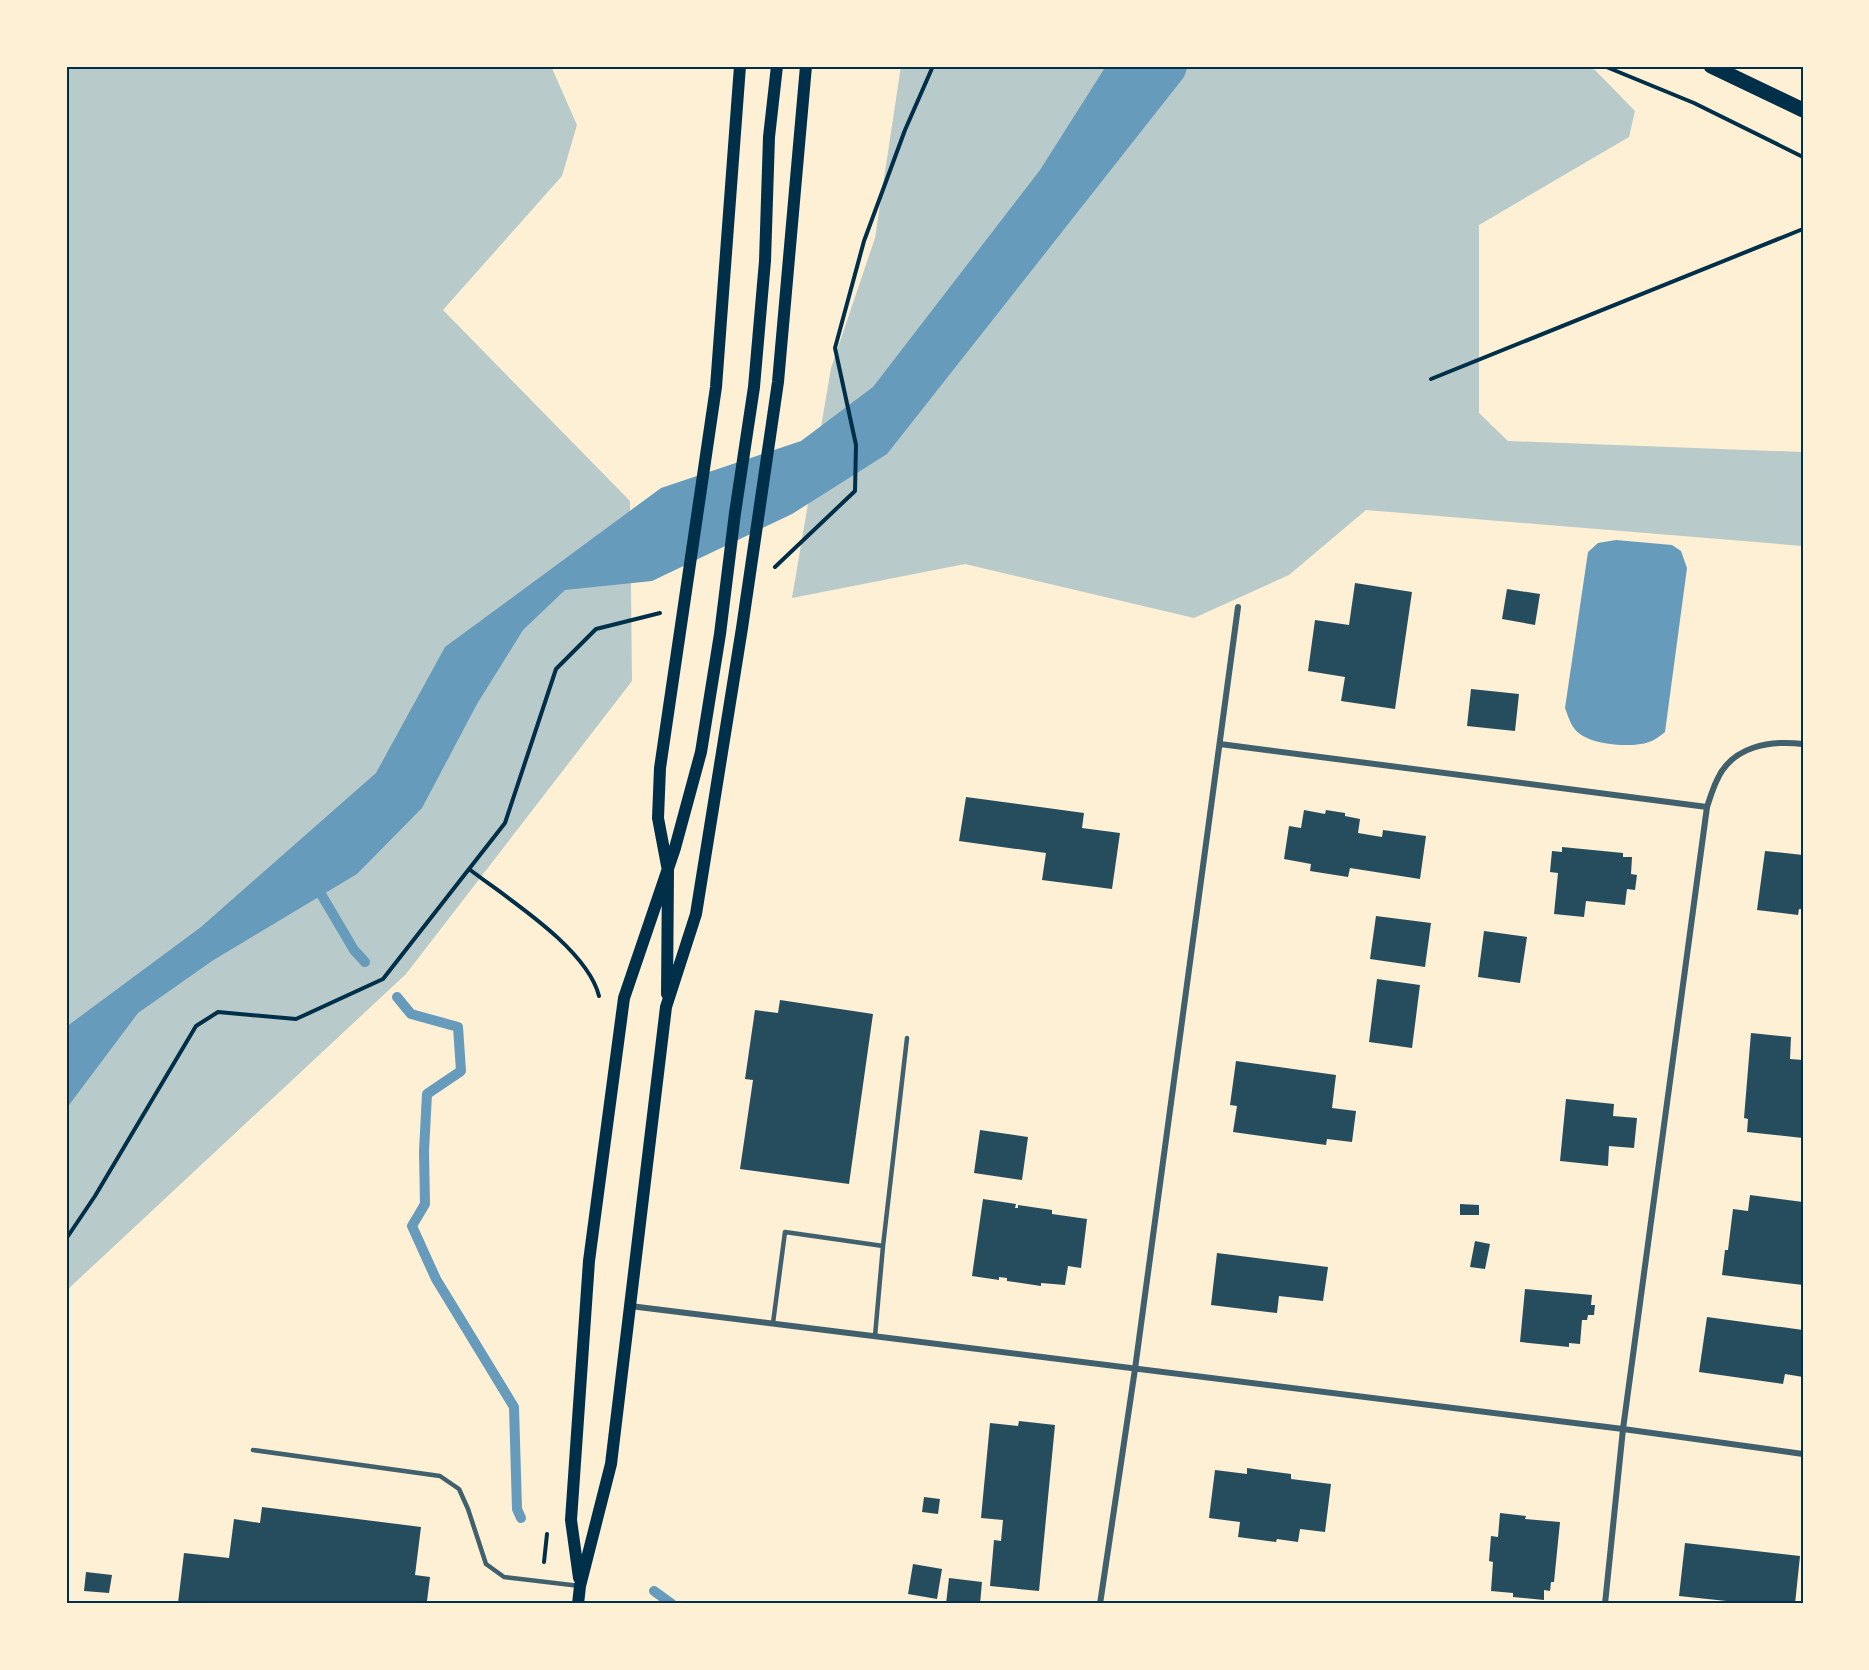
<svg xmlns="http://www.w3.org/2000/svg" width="1869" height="1670" viewBox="0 0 1869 1670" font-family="'Public Sans',sans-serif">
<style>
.green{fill:#b9caca}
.water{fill:#669bbc}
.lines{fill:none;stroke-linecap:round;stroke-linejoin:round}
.stream{stroke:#669bbc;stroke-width:10}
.building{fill:#264d5e}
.path{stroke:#003049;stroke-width:4}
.service{stroke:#3f606c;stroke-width:4.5}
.minor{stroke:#3f606c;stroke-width:6}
.secondary{stroke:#003049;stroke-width:12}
.primary{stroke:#003049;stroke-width:15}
.neatline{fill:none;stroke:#003049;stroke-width:2}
</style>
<rect width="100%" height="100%" fill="#fdf0d5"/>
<path class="green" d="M 66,66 L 551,66 L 577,125 L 562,176 L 443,310 L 630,501 L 632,681 L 406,974 L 66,1291 Z
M 901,66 L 1581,66 L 1595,70 L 1635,111 L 1629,137 L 1479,225 L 1479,413 L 1508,441 L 1803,452 L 1803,546 L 1366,510 L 1289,575 L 1194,618 L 965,564 L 792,598 L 831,368 L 875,238 Z"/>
<path class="water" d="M 1106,66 L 1188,66 L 1184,77 L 887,454 L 792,514 L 652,581 L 565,590 L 523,630 L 477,704 L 422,808 L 357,874 L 212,961 L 138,1013 L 66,1109 L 66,1027 L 201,927 L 376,773 L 445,647 L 661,488 L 801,441 L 873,387 L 1040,170 Z
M 1616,540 L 1672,545 L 1681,551 L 1687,568 L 1665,732 C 1660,736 1655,740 1649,742 C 1633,748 1598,745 1583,736 C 1572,730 1569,719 1565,708 L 1588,552 L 1598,543 Z"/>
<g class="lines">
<path class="stream" d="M 319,884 L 318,889 L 354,950 L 365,962
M 397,997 L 411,1014 L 458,1027 L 461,1071 L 427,1094 L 424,1151 L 425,1204 L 412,1226 L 436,1279 L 514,1407 L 517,1509 L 521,1518
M 654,1591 L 672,1604"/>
</g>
<path class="building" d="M 1355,583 L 1412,592 L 1395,709 L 1341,701 L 1345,677 L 1308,671 L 1315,620 L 1349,625 Z
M 1507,589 L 1540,594 L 1535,625 L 1502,619 Z
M 1471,689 L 1519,694 L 1515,731 L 1467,726 Z
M 966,797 L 1084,813 L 1082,828 L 1120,833 L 1112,889 L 1042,880 L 1046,853 L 959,841 Z
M 1304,810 L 1325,814 L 1326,810 L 1345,813 L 1345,816 L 1360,819 L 1358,833 L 1382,837 L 1383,830 L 1426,836 L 1420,879 L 1350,868 L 1348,877 L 1310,871 L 1311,864 L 1284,859 L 1289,826 L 1301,828 Z
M 1562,847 L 1623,853 L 1623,857 L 1632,857 L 1631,874 L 1637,875 L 1635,890 L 1627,889 L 1625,905 L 1586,901 L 1584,917 L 1554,914 L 1558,873 L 1550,872 L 1552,851 L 1562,852 Z
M 1765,851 L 1803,855 L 1803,909 L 1799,909 L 1798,915 L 1757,910 Z
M 1376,916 L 1431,923 L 1425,967 L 1370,959 Z
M 1484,931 L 1527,937 L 1520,983 L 1478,977 Z
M 1377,979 L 1420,985 L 1412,1048 L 1369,1042 Z
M 780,1000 L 873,1014 L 849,1184 L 740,1169 L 753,1080 L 745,1079 L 755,1010 L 778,1013 Z
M 1751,1033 L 1791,1037 L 1790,1059 L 1803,1060 L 1803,1138 L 1747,1132 L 1748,1119 L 1744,1118 Z
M 1236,1061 L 1336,1075 L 1332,1108 L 1356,1111 L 1352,1142 L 1327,1139 L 1326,1145 L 1233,1132 L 1237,1106 L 1230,1105 Z
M 1566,1099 L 1614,1104 L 1613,1116 L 1637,1118 L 1634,1148 L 1609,1146 L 1608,1166 L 1560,1161 Z
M 980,1130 L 1028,1137 L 1022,1180 L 974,1173 Z
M 1750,1195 L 1803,1202 L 1803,1285 L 1722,1275 L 1725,1250 L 1728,1250 L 1733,1209 L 1748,1211 Z
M 983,1199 L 1016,1204 L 1015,1208 L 1018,1208 L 1018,1205 L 1052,1210 L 1052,1214 L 1087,1219 L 1081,1268 L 1068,1266 L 1065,1285 L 1041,1283 L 1041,1286 L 1007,1281 L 1007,1278 L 999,1277 L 999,1280 L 972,1276 Z
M 1460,1204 L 1479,1205 L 1479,1215 L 1460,1215 Z
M 1475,1241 L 1490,1244 L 1485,1269 L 1470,1267 Z
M 1217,1253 L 1328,1267 L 1323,1301 L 1279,1296 L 1277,1313 L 1211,1305 Z
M 1525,1289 L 1592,1295 L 1591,1305 L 1595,1305 L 1594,1315 L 1588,1315 L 1587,1320 L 1582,1320 L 1580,1344 L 1569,1343 L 1569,1347 L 1520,1342 Z
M 1707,1317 L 1803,1330 L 1803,1377 L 1785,1374 L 1783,1384 L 1699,1372 Z
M 1019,1421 L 1055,1425 L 1039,1591 L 990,1586 L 994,1540 L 1001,1541 L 1003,1520 L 981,1518 L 990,1423 L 1018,1426 Z
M 1247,1468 L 1291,1474 L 1291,1479 L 1331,1484 L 1325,1532 L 1300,1529 L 1298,1542 L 1277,1539 L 1276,1542 L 1238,1537 L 1240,1522 L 1209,1518 L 1215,1470 L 1247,1474 Z
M 924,1497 L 940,1499 L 938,1514 L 922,1512 Z
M 262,1507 L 421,1527 L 415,1575 L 430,1577 L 427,1601 L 437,1603 L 437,1604 L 178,1603 L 184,1553 L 229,1558 L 234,1519 L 260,1523 Z
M 1500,1513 L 1526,1516 L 1525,1519 L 1560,1522 L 1554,1582 L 1551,1582 L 1550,1591 L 1544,1590 L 1544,1600 L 1513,1597 L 1513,1593 L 1491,1591 L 1493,1562 L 1489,1561 L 1491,1536 L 1498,1537 Z
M 1685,1543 L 1800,1556 L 1795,1604 L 1755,1604 L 1679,1596 Z
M 913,1564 L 942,1569 L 937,1599 L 908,1594 Z
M 86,1572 L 112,1575 L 109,1593 L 84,1591 Z
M 949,1578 L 982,1582 L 980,1604 L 946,1604 Z"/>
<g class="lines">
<path class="path" d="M 1604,66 L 1694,103 L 1803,157
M 1431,379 L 1803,229
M 775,567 L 855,491 L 856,445 L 835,348 L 864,241 L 905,130 L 933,66
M 469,869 C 508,899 587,948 599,996
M 66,1239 L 95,1196 L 196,1026 L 218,1012 L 296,1019 L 383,979 L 505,823 L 556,669 L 596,629 L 660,613
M 544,1562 L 547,1534"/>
<path class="service" d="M 883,1246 L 907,1038
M 773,1323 L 785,1232 L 883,1246 L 875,1336
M 253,1450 L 440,1476 L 459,1489 L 468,1509 L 486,1564 L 504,1577 L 580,1586"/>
<path class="minor" d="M 1220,744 L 1707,807
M 630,1306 L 1623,1429 L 1803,1454
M 1100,1604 L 1135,1369 L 1238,607
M 1605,1604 L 1623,1429 L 1707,807 C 1710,798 1713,788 1717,780 C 1732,746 1770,740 1803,744"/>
<path class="secondary" d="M 667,994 L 668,871 L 658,818 L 660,768 L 716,387 L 740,66
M 579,1578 L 571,1520 L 589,1261 L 624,998 L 675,848 L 701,752 L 720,634 L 735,513 L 754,387 L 765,261 L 769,137 L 777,66
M 578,1604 L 580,1586 L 611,1464 L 666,1007 L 696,914 L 742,628 L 778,382 L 806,66"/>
<path class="primary" d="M 1711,66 L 1803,110"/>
</g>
<rect width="1869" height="1670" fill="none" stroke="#fdf0d5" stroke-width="135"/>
<rect x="68" y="68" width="1734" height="1534" class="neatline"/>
</svg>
